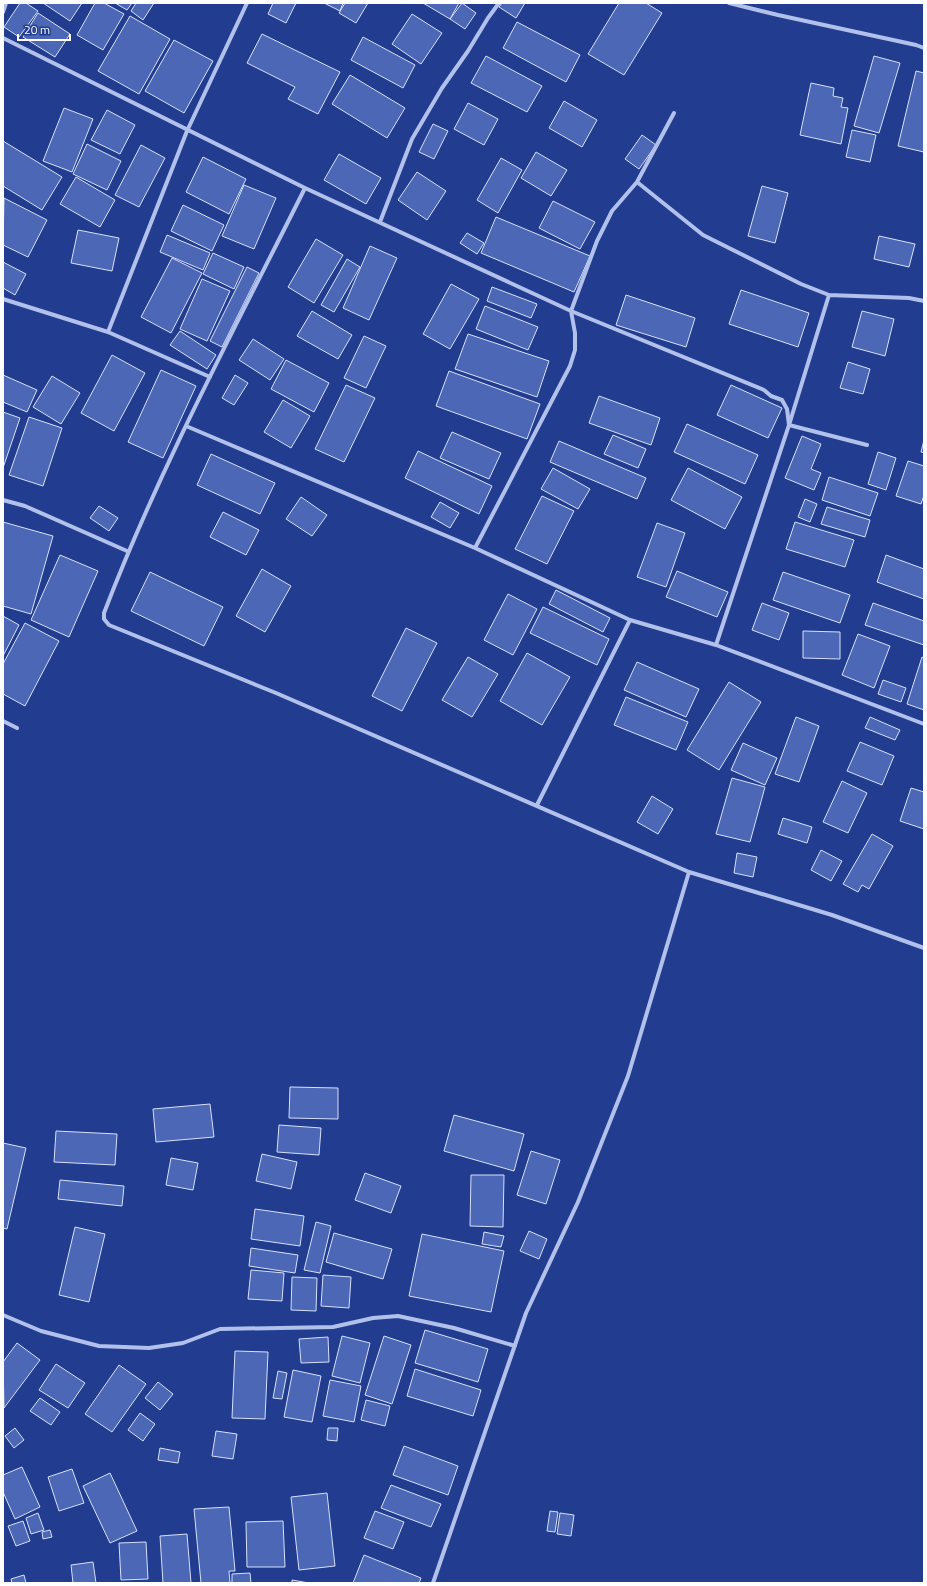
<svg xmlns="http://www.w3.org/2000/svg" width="927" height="1586" viewBox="0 0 927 1586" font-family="'Titillium Web',sans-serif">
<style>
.building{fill:#4b67b6;stroke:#d7e0f9}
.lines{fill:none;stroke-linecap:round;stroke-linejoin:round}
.street{stroke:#b2c1ec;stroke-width:4}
</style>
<rect width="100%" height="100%" fill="#223d8f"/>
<path class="building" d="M 20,3 L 26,3 L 38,11 L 19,37 L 4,27 Z
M 43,3 L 82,3 L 70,21 Z
M 95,3 L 104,3 L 124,14 L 103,50 L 77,35 Z
M 115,3 L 132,3 L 127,10 Z
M 136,3 L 154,3 L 143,20 L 131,11 Z
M 273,3 L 296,3 L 286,23 L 268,14 Z
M 324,3 L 343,3 L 340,11 Z
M 345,3 L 368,3 L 356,23 L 339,13 Z
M 423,3 L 459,3 L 450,19 Z
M 462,3 L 476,13 L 465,29 L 450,19 Z
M 502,3 L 525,3 L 516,18 L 499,7 Z
M 619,3 L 646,3 L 662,13 L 624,75 L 588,54 Z
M 38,13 L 70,34 L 55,57 L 23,37 Z
M 412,14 L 442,33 L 421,64 L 392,44 Z
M 130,16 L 170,39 L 139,94 L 98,71 Z
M 517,22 L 580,55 L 566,82 L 503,48 Z
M 262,34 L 340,72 L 318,114 L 288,99 L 295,87 L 247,63 Z
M 363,37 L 415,65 L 403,88 L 351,60 Z
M 174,40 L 213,61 L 184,113 L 145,91 Z
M 486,56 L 542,86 L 527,112 L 471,83 Z
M 874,56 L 900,63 L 879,133 L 854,126 Z
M 916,71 L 924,73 L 924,152 L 898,146 Z
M 350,75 L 405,108 L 387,138 L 332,104 Z
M 811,83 L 834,88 L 833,96 L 843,98 L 841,107 L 848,108 L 841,144 L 800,135 Z
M 564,101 L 597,120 L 582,147 L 549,128 Z
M 468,103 L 498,119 L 484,145 L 454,129 Z
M 64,108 L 93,119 L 72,172 L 43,161 Z
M 107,110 L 135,125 L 120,154 L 91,140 Z
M 433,124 L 448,131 L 434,159 L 419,152 Z
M 852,130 L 876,135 L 870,162 L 846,157 Z
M 642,135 L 656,145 L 639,169 L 625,159 Z
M 3,141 L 62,177 L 42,210 L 3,186 Z
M 87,144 L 121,161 L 107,190 L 73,174 Z
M 141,145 L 165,158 L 139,207 L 115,195 Z
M 536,152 L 567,170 L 551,196 L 521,178 Z
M 339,154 L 381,178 L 366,204 L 324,180 Z
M 203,157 L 246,179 L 229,214 L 186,192 Z
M 501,158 L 522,170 L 498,213 L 477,200 Z
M 417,172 L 446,191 L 427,220 L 398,200 Z
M 76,177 L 115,200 L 100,227 L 60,204 Z
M 244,185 L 276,198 L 254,249 L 222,236 Z
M 762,186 L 788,193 L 775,243 L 748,236 Z
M 4,198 L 47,220 L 28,257 L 3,245 Z
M 553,201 L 595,222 L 580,249 L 539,228 Z
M 183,205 L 224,225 L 212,251 L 171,231 Z
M 496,217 L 590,256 L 574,292 L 481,253 Z
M 78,230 L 119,238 L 112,271 L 71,263 Z
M 467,233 L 484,243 L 477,254 L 460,243 Z
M 167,235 L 210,253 L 203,270 L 160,252 Z
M 879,236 L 915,244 L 909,267 L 874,259 Z
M 316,239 L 343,255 L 314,303 L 288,287 Z
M 370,246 L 397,258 L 369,320 L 343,308 Z
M 213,253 L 244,267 L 234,289 L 203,274 Z
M 172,258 L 202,273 L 171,333 L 141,317 Z
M 347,259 L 360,267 L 334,312 L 321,305 Z
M 3,262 L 26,274 L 15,295 L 3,288 Z
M 247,267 L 259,273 L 222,347 L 210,341 Z
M 202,279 L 230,291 L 207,341 L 180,329 Z
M 451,284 L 479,299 L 450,349 L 423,334 Z
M 492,287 L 537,304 L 531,318 L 487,301 Z
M 741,290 L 809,313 L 798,347 L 729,324 Z
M 626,295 L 695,318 L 686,347 L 616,325 Z
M 485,306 L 538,327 L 528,350 L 476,329 Z
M 312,311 L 352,335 L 338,359 L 297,336 Z
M 862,311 L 894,319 L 885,356 L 852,347 Z
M 180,331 L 216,355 L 207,369 L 170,345 Z
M 468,334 L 549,361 L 537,397 L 455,369 Z
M 364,336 L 386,346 L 366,388 L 344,378 Z
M 253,339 L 284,359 L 270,380 L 239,360 Z
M 112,355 L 145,373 L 114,431 L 81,413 Z
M 286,360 L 329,383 L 314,412 L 271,389 Z
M 848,362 L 870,369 L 863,394 L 840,388 Z
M 161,370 L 196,386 L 163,458 L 128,442 Z
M 449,371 L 540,404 L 527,439 L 436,406 Z
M 3,375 L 37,390 L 27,412 L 3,402 Z
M 235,375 L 248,383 L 234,405 L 222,398 Z
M 52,376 L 80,393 L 61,424 L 33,407 Z
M 346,385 L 375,398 L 344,462 L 315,449 Z
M 731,385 L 782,408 L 768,438 L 717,415 Z
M 599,396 L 660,418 L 651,445 L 589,423 Z
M 283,400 L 310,416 L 291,448 L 264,432 Z
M 3,412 L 20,418 L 3,468 Z
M 29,417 L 62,428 L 43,486 L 9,475 Z
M 687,424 L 758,455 L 745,484 L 674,452 Z
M 452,432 L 501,453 L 489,479 L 440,458 Z
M 613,435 L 646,449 L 638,468 L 604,454 Z
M 802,436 L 821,444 L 811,469 L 821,473 L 814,490 L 785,478 Z
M 924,440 L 924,453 L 921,452 Z
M 559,441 L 646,478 L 637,499 L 550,462 Z
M 418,451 L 492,486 L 479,514 L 405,478 Z
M 878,452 L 896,458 L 886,490 L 868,484 Z
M 211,454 L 275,483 L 260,514 L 197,485 Z
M 908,461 L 924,466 L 924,495 L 921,504 L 896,496 Z
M 553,468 L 590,489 L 578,509 L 541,489 Z
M 688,468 L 742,497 L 725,529 L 671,500 Z
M 829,477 L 878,493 L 870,516 L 822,500 Z
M 542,496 L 574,511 L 547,564 L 515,549 Z
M 301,497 L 327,515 L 312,536 L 286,519 Z
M 805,499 L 817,504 L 810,522 L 798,517 Z
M 440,502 L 459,513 L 450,528 L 431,517 Z
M 99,506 L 118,518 L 109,531 L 90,518 Z
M 827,507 L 870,520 L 865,537 L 821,524 Z
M 223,512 L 259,530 L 246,555 L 210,537 Z
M 3,522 L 53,536 L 31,614 L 3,606 Z
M 795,522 L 854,540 L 845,567 L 786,549 Z
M 657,523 L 685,533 L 666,587 L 637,577 Z
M 60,555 L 98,571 L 69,637 L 31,620 Z
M 886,555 L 924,569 L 924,599 L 877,582 Z
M 262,569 L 291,586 L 265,632 L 236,616 Z
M 677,571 L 728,592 L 717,617 L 666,597 Z
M 150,572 L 223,607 L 204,646 L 131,611 Z
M 783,572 L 850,595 L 840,623 L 773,600 Z
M 556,590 L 610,618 L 603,632 L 549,604 Z
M 508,594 L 537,609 L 513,655 L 484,640 Z
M 762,603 L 789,613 L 779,640 L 752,630 Z
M 873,603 L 924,621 L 924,645 L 865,625 Z
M 543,607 L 609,639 L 597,665 L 530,633 Z
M 3,616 L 19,625 L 3,656 Z
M 25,623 L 59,641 L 25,706 L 3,694 L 3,664 Z
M 406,628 L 437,643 L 402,711 L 372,696 Z
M 803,631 L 840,632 L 840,659 L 803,658 Z
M 858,634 L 890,646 L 874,688 L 842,675 Z
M 527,653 L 570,677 L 542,725 L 500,701 Z
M 468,657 L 498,674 L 472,717 L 442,700 Z
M 922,657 L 924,658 L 924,710 L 907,704 Z
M 637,662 L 699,689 L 686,717 L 624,690 Z
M 883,680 L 906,688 L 901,702 L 878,694 Z
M 729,682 L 761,702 L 719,770 L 687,750 Z
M 626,697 L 688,722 L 676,750 L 614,725 Z
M 796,717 L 819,726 L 799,782 L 775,774 Z
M 870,717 L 900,730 L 895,740 L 865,728 Z
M 860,742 L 894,756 L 882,785 L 847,771 Z
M 743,743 L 777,758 L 765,785 L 731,770 Z
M 732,778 L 765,787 L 750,842 L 716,834 Z
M 842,781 L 867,793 L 848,833 L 823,822 Z
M 911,788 L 924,792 L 924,829 L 900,821 Z
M 652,796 L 673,809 L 658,834 L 637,822 Z
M 783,818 L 812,827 L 807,843 L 778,834 Z
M 872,834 L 893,846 L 869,889 L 862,885 L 858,892 L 843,884 Z
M 821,850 L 842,861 L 831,881 L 811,870 Z
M 737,853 L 757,857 L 753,877 L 734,873 Z
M 290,1087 L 338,1088 L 338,1119 L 289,1118 Z
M 210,1104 L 214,1137 L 156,1142 L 153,1109 Z
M 454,1115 L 524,1134 L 514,1171 L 444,1151 Z
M 279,1125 L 321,1128 L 319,1155 L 277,1152 Z
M 56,1131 L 117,1134 L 115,1165 L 54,1162 Z
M 3,1143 L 26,1148 L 7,1229 L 3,1228 Z
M 531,1151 L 560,1160 L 546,1204 L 517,1195 Z
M 262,1154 L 297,1162 L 291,1189 L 256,1181 Z
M 171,1158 L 198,1163 L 193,1190 L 166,1185 Z
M 365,1173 L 401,1186 L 391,1213 L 355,1200 Z
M 471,1175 L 504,1175 L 503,1227 L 470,1226 Z
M 60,1180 L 124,1186 L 122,1206 L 58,1199 Z
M 255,1209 L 304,1216 L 300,1246 L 251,1239 Z
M 316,1222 L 331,1226 L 320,1273 L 304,1270 Z
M 75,1227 L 105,1234 L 89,1302 L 59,1295 Z
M 529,1231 L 547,1239 L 539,1259 L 520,1251 Z
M 484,1232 L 504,1236 L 501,1247 L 482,1244 Z
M 334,1233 L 392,1249 L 383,1279 L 326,1262 Z
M 422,1234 L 504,1251 L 491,1312 L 409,1296 Z
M 251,1248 L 298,1255 L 295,1273 L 249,1266 Z
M 251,1270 L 284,1273 L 282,1301 L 248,1299 Z
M 323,1275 L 351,1277 L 349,1308 L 321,1306 Z
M 292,1277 L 317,1278 L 316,1311 L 291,1310 Z
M 425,1330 L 488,1349 L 478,1382 L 415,1363 Z
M 342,1336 L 370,1343 L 360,1383 L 332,1376 Z
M 384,1336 L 411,1345 L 392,1404 L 365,1395 Z
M 328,1337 L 329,1362 L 301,1363 L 299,1339 Z
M 17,1343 L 40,1360 L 4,1408 L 3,1362 Z
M 235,1351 L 268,1352 L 265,1419 L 232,1418 Z
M 56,1364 L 85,1383 L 68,1408 L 39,1390 Z
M 119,1365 L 146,1384 L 112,1432 L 85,1414 Z
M 415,1369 L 481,1390 L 473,1416 L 407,1396 Z
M 293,1370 L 321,1376 L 312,1422 L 284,1417 Z
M 278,1371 L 287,1373 L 282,1399 L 273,1398 Z
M 330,1380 L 361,1386 L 354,1422 L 323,1416 Z
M 158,1382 L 173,1394 L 160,1410 L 145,1398 Z
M 40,1398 L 60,1412 L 51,1425 L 30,1411 Z
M 366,1400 L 390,1406 L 385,1426 L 361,1420 Z
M 140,1413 L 155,1424 L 143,1441 L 128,1430 Z
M 15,1428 L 24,1440 L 14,1448 L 5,1436 Z
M 328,1428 L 338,1428 L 337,1441 L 327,1440 Z
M 216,1431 L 237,1434 L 233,1459 L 212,1456 Z
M 404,1446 L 458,1466 L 448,1495 L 393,1475 Z
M 160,1448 L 180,1452 L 178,1463 L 158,1460 Z
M 22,1467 L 40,1507 L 15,1519 L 3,1492 L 3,1475 Z
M 72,1469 L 84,1503 L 59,1511 L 48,1477 Z
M 110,1473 L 137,1531 L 110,1543 L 83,1486 Z
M 391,1485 L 441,1504 L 431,1527 L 381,1508 Z
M 327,1493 L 335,1566 L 299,1570 L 291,1497 Z
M 229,1507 L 235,1571 L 229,1571 L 230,1583 L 201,1583 L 194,1509 Z
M 375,1511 L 404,1522 L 393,1549 L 364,1538 Z
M 550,1511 L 558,1512 L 555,1532 L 547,1531 Z
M 38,1513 L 44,1530 L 31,1534 L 26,1518 Z
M 560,1513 L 574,1515 L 571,1536 L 557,1534 Z
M 23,1521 L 30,1541 L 16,1546 L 8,1526 Z
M 283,1521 L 285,1567 L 247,1567 L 246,1522 Z
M 50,1530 L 52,1537 L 43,1539 L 42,1532 Z
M 187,1534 L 191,1583 L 163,1583 L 160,1536 Z
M 146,1542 L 148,1579 L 121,1580 L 119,1543 Z
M 364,1555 L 421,1578 L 419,1583 L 353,1583 Z
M 93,1562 L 96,1583 L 73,1583 L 71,1565 Z
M 250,1573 L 251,1583 L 232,1583 L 232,1574 Z
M 24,1575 L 26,1583 L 12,1583 L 11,1579 Z
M 292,1580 L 309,1583 L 292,1583 Z"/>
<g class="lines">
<path class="street" d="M 729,3 L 778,15 L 916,45 L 924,48
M 3,12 L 6,3
M 3,38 L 305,188 L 571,311 L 764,390 L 771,396 L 782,400 L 787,409 L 789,425 L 867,445
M 637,182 L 703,235 L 801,284 L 829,295 L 789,425 L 716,645
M 305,188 C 235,328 160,467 104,613 L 104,619 L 109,625 L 276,693 L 689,872 L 832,915 L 924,948
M 380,222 L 412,139 L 442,88 L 468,51 L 488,18 L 499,3
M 829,295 L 909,298 L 924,301
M 3,299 L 108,332 L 210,377
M 108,332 L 187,131 L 247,3
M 186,426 L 475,548 L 630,620 L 716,645 L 924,724
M 3,500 L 25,506 L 127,551
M 475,548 L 570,366 L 575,350 L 575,333 L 571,311 L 597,241 L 612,211 L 637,182 L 674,113
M 3,721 L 17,728
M 537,805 L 630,620
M 3,1315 L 41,1331 L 99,1346 L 149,1348 L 183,1343 L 220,1329 L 333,1327 L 373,1318 L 398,1316 L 454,1328 L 515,1346
M 433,1583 L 526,1313 L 578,1202 L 628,1076 L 689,872"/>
</g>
<rect width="927" height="1586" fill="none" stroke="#ffffff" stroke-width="8"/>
<path d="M18 34v6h52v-6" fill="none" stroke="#ffffff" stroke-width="2"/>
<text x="24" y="34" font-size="12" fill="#ffffff" stroke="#223d8f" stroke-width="3" paint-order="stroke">20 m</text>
</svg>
